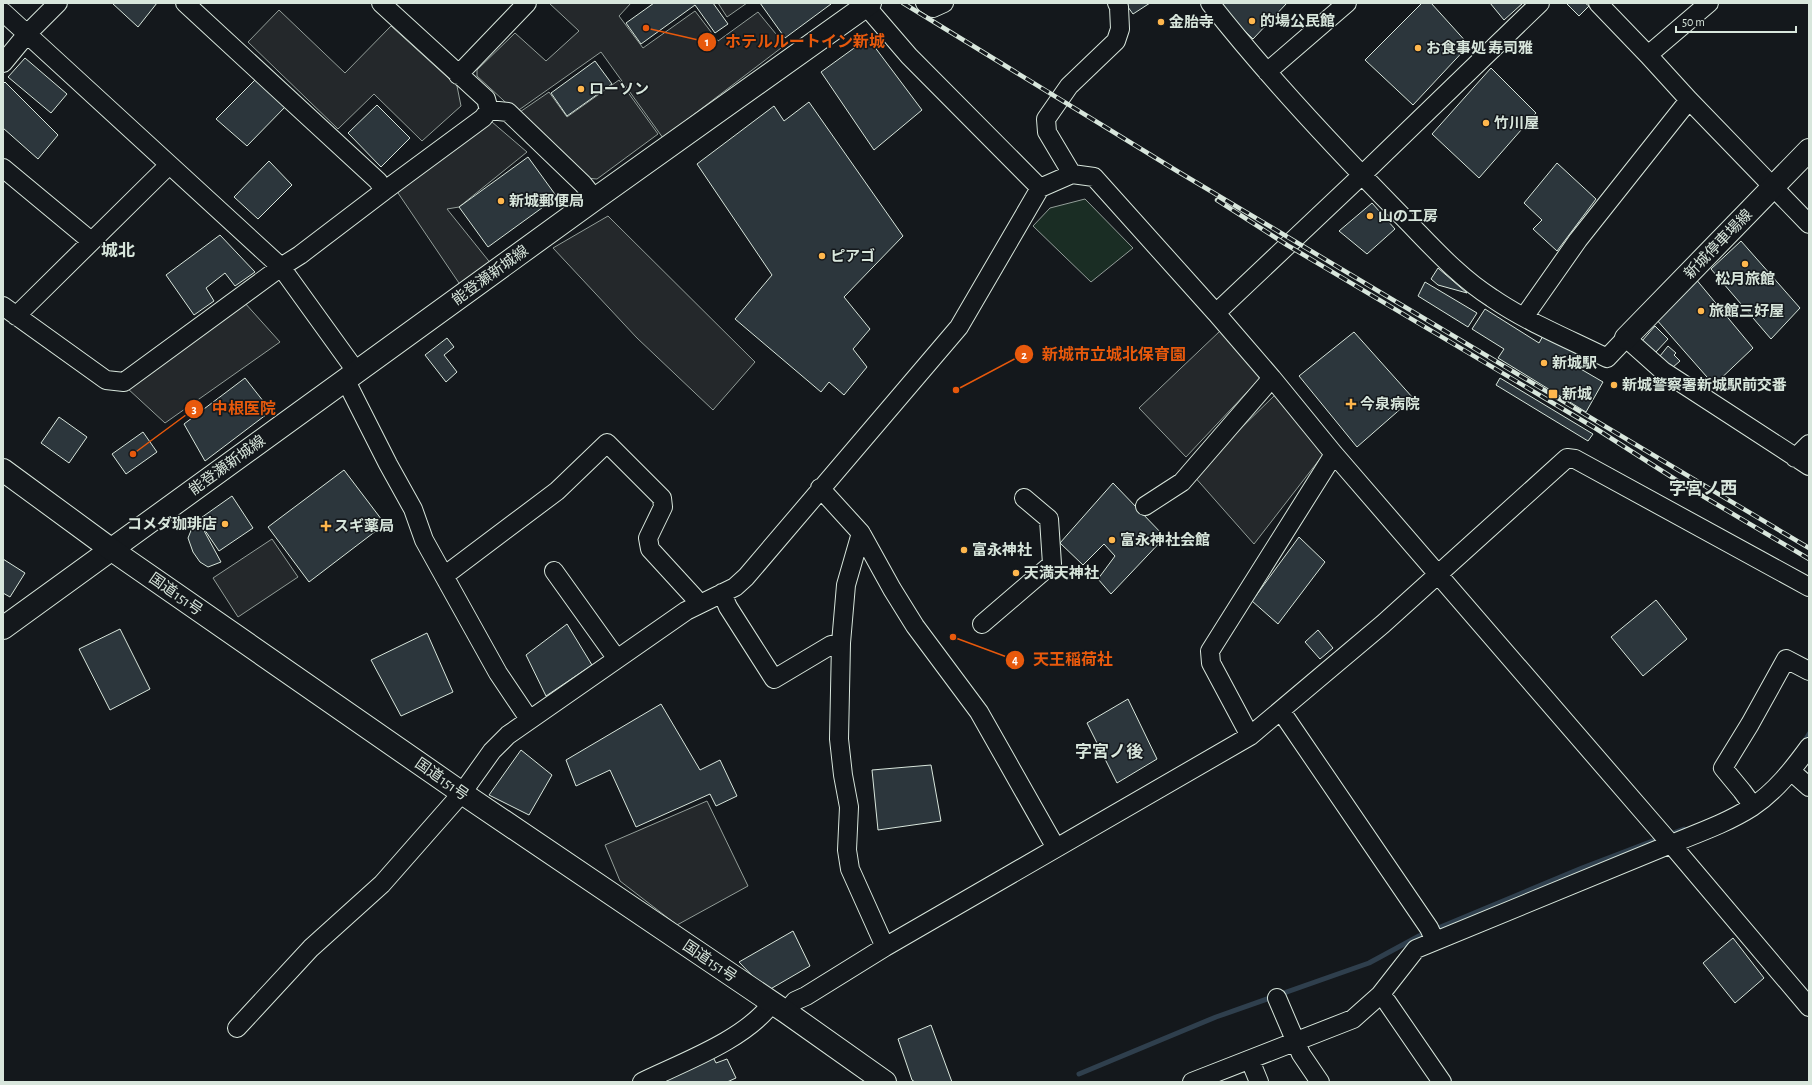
<svg xmlns="http://www.w3.org/2000/svg" width="1812" height="1085" viewBox="0 0 1812 1085" font-family="'Alegreya Sans','Noto Sans JP',sans-serif">
<style>
.green{fill:#1a2d24;stroke:#939e99}
.parking{fill:#24282b;stroke:#939e99}
.lines{fill:none;stroke-linecap:round;stroke-linejoin:round}
.stream{stroke:#2f3f4d;stroke-width:5}
.building{fill:#2c363c;stroke:#d8e6dc}
.minor-casing{stroke:#d8e6dc;stroke-width:20}
.major-casing{stroke:#d8e6dc;stroke-width:24}
.highway-casing{stroke:#d8e6dc;stroke-width:24}
.minor{stroke:#14181c;stroke-width:18}
.major{stroke:#14181c;stroke-width:22}
.highway{stroke:#14181c;stroke-width:22}
.rail-casing{stroke:#d8e6dc;stroke-width:4.5}
.rail{stroke:#14181c;stroke-width:3;stroke-dasharray:9;stroke-linecap:butt}
.poi-dot{fill:#ffb74d;stroke:#14181c;stroke-width:1.5}
.labels{text-anchor:middle;stroke-width:3;stroke-linejoin:round;paint-order:stroke}
.poi-label{font-size:15px;font-weight:bold;fill:#d8e6dc;stroke:#14181c;text-anchor:start}
.street-label{font-size:15px;fill:#d8e6dc;stroke:#14181c}
.quarter-label{font-size:17px;font-weight:bold;fill:#d8e6dc;stroke:#14181c}
.leader{fill:none;stroke:#e8590c;stroke-width:1.5}
.callout-dot{fill:#e8590c;stroke:#14181c;stroke-width:1.5}
.mark-label{font-size:12px;text-anchor:middle;font-weight:bold;fill:#fff}
.callout-label{font-size:16px;text-anchor:middle;font-weight:bold;fill:#e8590c;stroke:#14181c;stroke-width:3;stroke-linejoin:round;paint-order:stroke}
</style>
<rect width="100%" height="100%" fill="#14181c"/>
<path class="green" d="M 1085,199 L 1133,248 L 1091,282 L 1033,226 L 1050,208 Z"/>
<path class="parking" d="M 549,3 L 631,3 L 619,16 L 643,48 L 695,11 L 718,41 L 758,12 L 785,45 L 663,138 L 601,52 L 516,112 L 477,76 L 477,70 L 515,33 L 546,61 L 579,31 Z
M 718,3 L 747,3 L 727,17 Z
M 279,10 L 345,73 L 391,26 L 457,86 L 461,106 L 422,141 L 374,94 L 338,129 L 248,42 Z
M 619,80 L 658,134 L 597,179 L 584,178 L 517,114 L 549,92 L 567,117 Z
M 492,122 L 527,152 L 459,207 L 447,209 L 492,265 L 461,286 L 396,190 Z
M 608,216 L 755,362 L 713,410 L 637,338 L 553,248 Z
M 244,302 L 280,342 L 165,423 L 127,388 Z
M 1220,331 L 1264,374 L 1186,457 L 1139,408 Z
M 1276,394 L 1326,451 L 1254,544 L 1193,475 Z
M 272,539 L 298,577 L 238,617 L 213,578 Z
M 707,801 L 748,886 L 677,925 L 620,881 L 605,845 Z"/>
<g class="lines">
<path class="stream" d="M 1803,744 L 1809,734
M 1079,1074 L 1216,1017 L 1369,963 L 1419,936 L 1582,868 L 1684,829"/>
</g>
<path class="building" d="M 112,3 L 157,3 L 138,27 Z
M 654,3 L 713,3 L 728,24 L 715,33 L 695,5 L 641,44 L 626,23 Z
M 760,3 L 830,3 L 831,4 L 785,38 Z
M 1125,3 L 1150,3 L 1133,14 Z
M 1216,3 L 1287,3 L 1253,39 Z
M 1422,3 L 1431,3 L 1469,45 L 1413,105 L 1365,60 Z
M 1490,3 L 1523,3 L 1504,20 Z
M 1566,3 L 1585,3 L 1589,6 L 1579,16 Z
M 868,38 L 922,110 L 874,150 L 821,72 Z
M 25,58 L 67,94 L 51,113 L 8,77 Z
M 595,61 L 612,84 L 567,116 L 551,93 Z
M 1491,68 L 1536,113 L 1479,178 L 1432,134 Z
M 259,76 L 286,106 L 247,146 L 216,119 Z
M 5,82 L 58,135 L 38,159 L 3,128 L 3,84 Z
M 809,102 L 903,236 L 844,297 L 870,329 L 853,349 L 867,367 L 844,395 L 829,382 L 821,392 L 735,319 L 772,275 L 697,164 L 774,106 L 784,121 Z
M 377,105 L 410,138 L 381,167 L 348,133 Z
M 528,157 L 557,197 L 488,247 L 459,207 Z
M 269,161 L 292,185 L 258,219 L 234,197 Z
M 1557,163 L 1596,199 L 1557,251 L 1533,229 L 1542,220 L 1524,203 Z
M 1372,203 L 1395,229 L 1367,254 L 1339,231 Z
M 220,235 L 255,272 L 235,286 L 225,273 L 206,288 L 214,301 L 194,315 L 166,275 Z
M 1741,241 L 1800,308 L 1771,339 L 1711,269 Z
M 1438,268 L 1467,293 L 1438,285 L 1431,279 Z
M 1695,278 L 1753,348 L 1714,385 L 1656,319 Z
M 1425,282 L 1477,313 L 1468,327 L 1418,296 Z
M 1485,309 L 1539,343 L 1544,334 L 1585,359 L 1579,368 L 1603,382 L 1586,412 L 1498,358 L 1504,349 L 1472,329 Z
M 1655,326 L 1668,339 L 1655,353 L 1642,341 Z
M 1354,332 L 1413,398 L 1357,447 L 1299,376 Z
M 447,338 L 454,347 L 444,355 L 457,372 L 446,382 L 425,355 Z
M 1668,346 L 1676,353 L 1674,355 L 1680,361 L 1672,368 L 1660,356 Z
M 245,378 L 271,411 L 205,461 L 184,424 Z
M 1500,378 L 1593,434 L 1588,441 L 1496,385 Z
M 59,417 L 87,437 L 69,463 L 41,443 Z
M 143,432 L 157,452 L 126,474 L 112,454 Z
M 344,470 L 385,524 L 309,582 L 268,527 Z
M 1113,483 L 1165,537 L 1111,594 L 1098,579 L 1115,556 L 1104,544 L 1083,565 L 1060,543 Z
M 232,496 L 253,528 L 219,551 L 198,520 Z
M 201,525 L 221,562 L 208,567 L 200,562 L 193,552 L 188,538 L 192,528 Z
M 1299,537 L 1325,562 L 1278,624 L 1252,601 Z
M 3,559 L 25,573 L 10,597 L 3,593 Z
M 1656,600 L 1687,639 L 1643,676 L 1611,637 Z
M 567,624 L 592,665 L 546,696 L 526,655 Z
M 120,629 L 150,689 L 110,710 L 79,649 Z
M 1318,630 L 1333,648 L 1320,659 L 1305,642 Z
M 427,633 L 453,692 L 401,716 L 371,660 Z
M 1128,699 L 1157,759 L 1117,783 L 1087,723 Z
M 661,704 L 700,770 L 720,760 L 737,796 L 716,806 L 710,794 L 636,827 L 610,770 L 576,786 L 566,760 Z
M 521,750 L 552,775 L 529,815 L 489,795 Z
M 931,765 L 941,821 L 878,830 L 872,770 Z
M 793,931 L 810,966 L 767,991 L 739,962 Z
M 1733,938 L 1764,978 L 1735,1003 L 1703,963 Z
M 931,1025 L 952,1082 L 915,1082 L 912,1080 L 898,1039 Z
M 711,1053 L 716,1063 L 727,1059 L 736,1078 L 727,1082 L 652,1082 Z"/>
<g class="lines">
<g class="minor-casing">
<path id="minor" d="M 381,3 L 486,99 L 489,110 L 483,118 L 384,191
M 925,3 L 933,8 L 944,3
M 1210,3 C 1268,77 1334,147 1400,214 C 1429,243 1457,276 1492,298 C 1527,322 1569,339 1607,358 L 1626,338 L 1663,371 L 1809,466
M 1598,3 L 1648,55 L 1689,100 L 1809,224
M 866,6 L 909,56 L 1040,188
M 3,12 L 281,267 L 356,371
M 1648,55 L 1709,3
M 3,63 L 27,34 L 58,3
M 1267,72 L 1347,3
M 458,75 L 527,3
M 489,110 L 508,112 L 583,184 L 595,199
M 3,168 L 91,241
M 1072,174 L 1047,132 L 1046,119 L 1069,86 L 1116,41 L 1120,29 L 1119,7 L 1117,3
M 3,306 L 106,380 L 124,382 L 281,267 L 300,255 L 384,191 L 378,181 L 185,3
M 16,316 L 169,165
M 1524,317 L 1578,240 L 1689,100
M 345,379 L 388,464 L 413,509 L 424,540 L 498,673 L 529,719
M 1795,458 L 1809,444
M 820,488 L 861,533 L 846,585 L 841,643 L 839,739 L 843,775 L 849,807 L 847,850 L 850,869 L 885,947
M 1145,506 L 1182,482 L 1272,378
M 861,533 L 892,589 L 915,626 L 979,712 L 1056,848
M 554,571 L 617,659
M 444,576 L 557,491 L 607,443 L 662,498 L 663,507 L 648,538 L 650,549 L 694,597 L 697,605
M 722,593 L 728,607 L 774,679 L 831,645 L 841,643
M 982,624 L 1052,564 L 1049,519 L 1024,498
M 1281,711 L 1429,928 L 1435,941
M 1250,736 L 1211,663 L 1210,651 L 1334,454
M 1809,747 C 1793,769 1775,792 1752,807 C 1727,823 1698,833 1671,844 L 1809,1007
M 1791,771 L 1809,787
M 1753,806 L 1742,791 L 1723,768 L 1750,724 L 1786,659 L 1809,671
M 1380,995 L 1387,1002 L 1442,1082
M 1277,998 L 1301,1054 L 1320,1082
M 786,1012 L 795,1001 L 806,996 L 885,947 L 1250,736 L 1383,624 L 1567,458 L 1575,459 L 1809,587
M 237,1028 L 311,948 L 382,884 L 462,793 L 492,751 L 508,735 L 686,611 L 735,587 L 746,577 L 959,327 L 1040,188 L 1072,174 L 1094,177 L 1216,313 L 1362,175 L 1540,3
M 1250,1060 L 1259,1082
M 642,1082 C 683,1062 745,1040 772,1003
M 1192,1082 L 1353,1019 L 1380,995 L 1416,949 L 1671,844 L 1334,454 L 1272,378 L 1216,313"/>
</g>
<g class="major-casing">
<path id="major" d="M 1626,338 L 1809,150
M 3,628 L 595,199 L 870,3"/>
</g>
<g class="highway-casing">
<path id="highway" d="M 3,470 L 112,550 L 462,793 L 786,1012 L 885,1082"/>
</g>
<use href="#minor" class="minor"/>
<use href="#major" class="major"/>
<use href="#highway" class="highway"/>
<g class="rail-casing">
<path id="rail" d="M 903,3 L 1177,171 L 1809,548
M 1217,200 L 1287,245 L 1595,428 L 1684,485 L 1809,559"/>
</g>
<use href="#rail" class="rail"/>
</g>
<g class="poi-dot">
<circle cx="1252" cy="21" r="4"/>
<circle cx="1161" cy="22" r="4"/>
<circle cx="1418" cy="48" r="4"/>
<circle cx="581" cy="89" r="4"/>
<circle cx="1486" cy="123" r="4"/>
<circle cx="501" cy="201" r="4"/>
<circle cx="1370" cy="216" r="4"/>
<circle cx="822" cy="256" r="4"/>
<circle cx="1745" cy="264" r="4"/>
<circle cx="1701" cy="311" r="4"/>
<circle cx="1544" cy="363" r="4"/>
<circle cx="1614" cy="385" r="4"/>
<rect x="1548" y="389" width="10" height="10" rx="2"/>
<path d="M1349 398h4v4h4v4h-4v4h-4v-4h-4v-4h4z"/>
<circle cx="225" cy="524" r="4"/>
<path d="M324 520h4v4h4v4h-4v4h-4v-4h-4v-4h4z"/>
<circle cx="1112" cy="540" r="4"/>
<circle cx="964" cy="550" r="4"/>
<circle cx="1016" cy="573" r="4"/>
</g>
<g class="labels">
<g class="poi-label">
<text x="1260" y="26">的場公民館</text>
<text x="1169" y="27">金胎寺</text>
<text x="1426" y="53">お食事処 寿司雅</text>
<text x="589" y="94">ローソン</text>
<text x="1494" y="128">竹川屋</text>
<text x="509" y="206">新城郵便局</text>
<text x="1378" y="221">山の工房</text>
<text x="830" y="261">ピアゴ</text>
<text x="1745" y="284" text-anchor="middle">松月旅館</text>
<text x="1709" y="316">旅館三好屋</text>
<text x="1552" y="368">新城駅</text>
<text x="1622" y="390">新城警察署新城駅前交番</text>
<text x="1562" y="399">新城</text>
<text x="1360" y="409">今泉病院</text>
<text x="217" y="529" text-anchor="end">コメダ珈琲店</text>
<text x="334" y="531">スギ薬局</text>
<text x="1120" y="545">富永神社会館</text>
<text x="972" y="555">富永神社</text>
<text x="1024" y="578">天満天神社</text>
</g>
<g class="street-label">
<text transform="translate(1718 244) rotate(-46)" y="5">新城停車場線</text>
<text transform="translate(490 275) rotate(-36)" y="5">能登瀬新城線</text>
<text transform="translate(227 465) rotate(-36)" y="5">能登瀬新城線</text>
<text transform="translate(176 594) rotate(35)" y="5">国道151号</text>
<text transform="translate(442 779) rotate(35)" y="5">国道151号</text>
<text transform="translate(710 961) rotate(34)" y="5">国道151号</text>
</g>
<g class="quarter-label">
<text x="118" y="256">城北</text>
<text x="1703" y="494">字宮ノ西</text>
<text x="1109" y="757">字宮ノ後</text>
</g>
</g>
<path class="leader" d="M646 28L707 42M956 390L1024 354M133 454L194 409M953 637L1015 660"/>
<g class="callout-dot">
<circle cx="646" cy="28" r="4"/>
<circle cx="956" cy="390" r="4"/>
<circle cx="133" cy="454" r="4"/>
<circle cx="953" cy="637" r="4"/>
<circle cx="707" cy="42" r="10"/>
<circle cx="1024" cy="354" r="10"/>
<circle cx="194" cy="409" r="10"/>
<circle cx="1015" cy="660" r="10"/>
</g>
<g class="mark-label">
<text x="707" y="46">1</text>
<text x="1024" y="359">2</text>
<text x="194" y="413">3</text>
<text x="1015" y="664">4</text>
</g>
<g class="callout-label">
<text x="805" y="47">ホテルルートイン新城</text>
<text x="1114" y="360">新城市立城北保育園</text>
<text x="244" y="414">中根医院</text>
<text x="1073" y="665">天王稲荷社</text>
</g>
<rect width="1812" height="1085" fill="none" stroke="#d8e6dc" stroke-width="8"/>
<path d="M1676 26v6h120v-6" fill="none" stroke="#d8e6dc" stroke-width="2"/>
<text x="1682" y="26" font-size="12" fill="#d8e6dc" stroke="#14181c" stroke-width="3" paint-order="stroke">50 m</text>
</svg>
